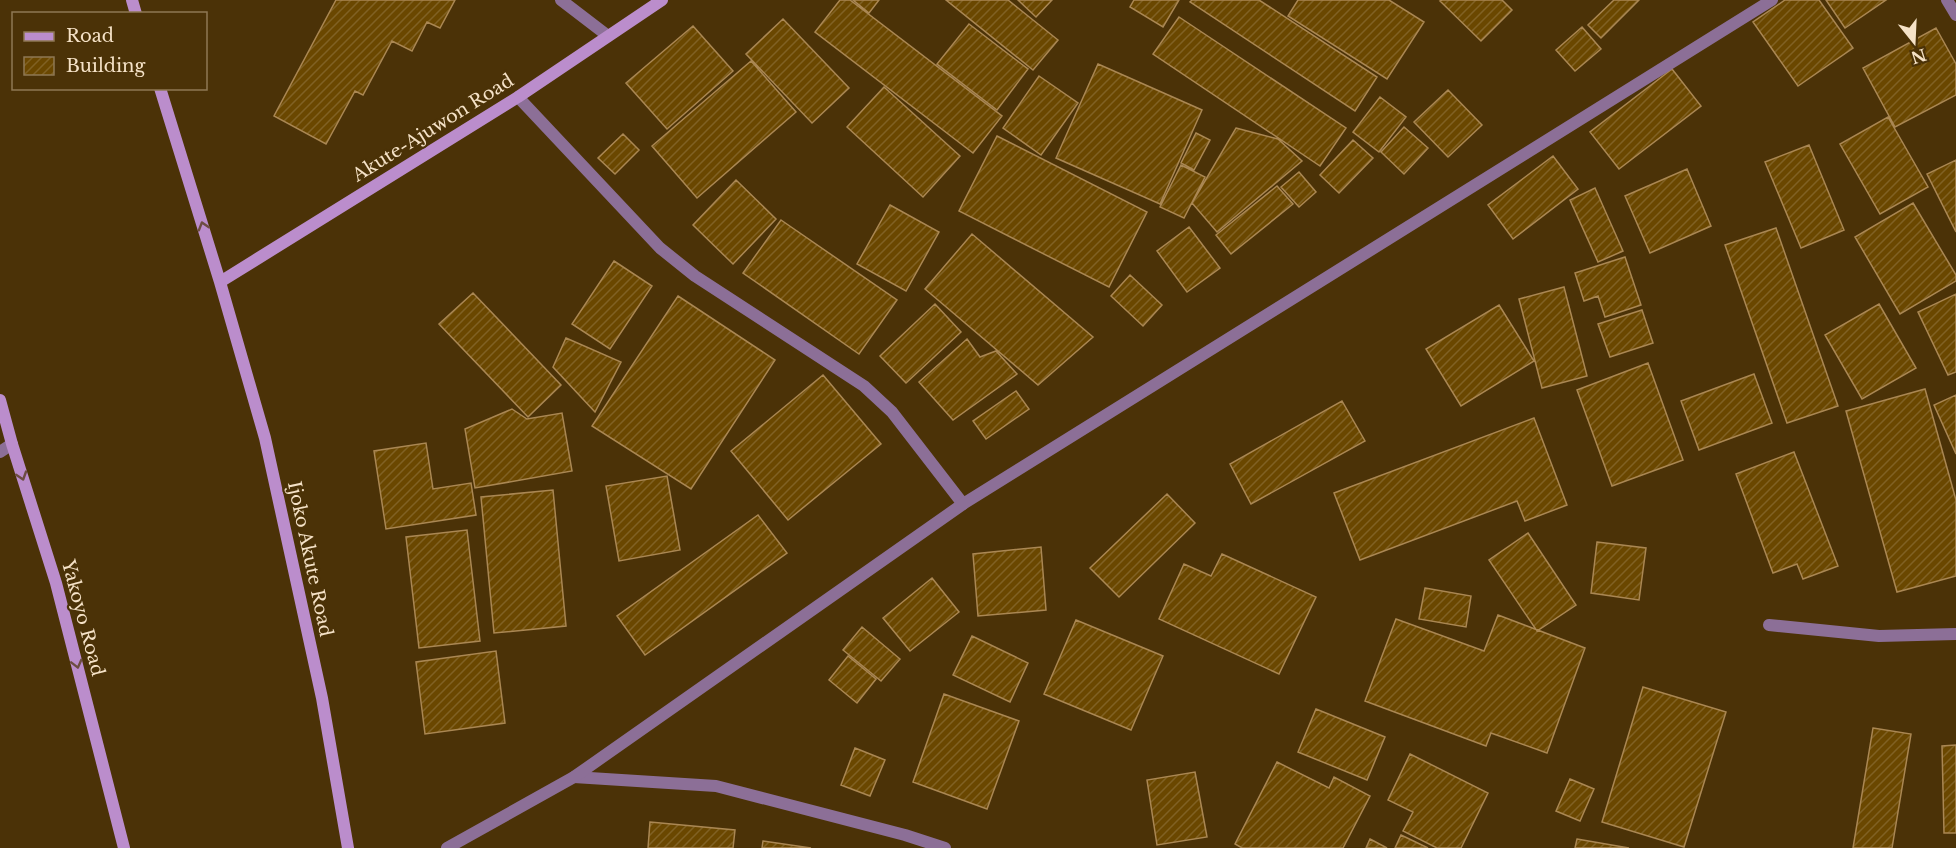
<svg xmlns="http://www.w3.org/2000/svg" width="1956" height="848" viewBox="0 0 1956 848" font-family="'Libre Baskerville',serif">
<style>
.building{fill:url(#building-hatch);stroke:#aa8753;stroke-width:1.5}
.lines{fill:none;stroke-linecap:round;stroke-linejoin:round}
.minor{stroke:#8c6f97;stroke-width:12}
.tertiary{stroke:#8c6f97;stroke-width:12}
.secondary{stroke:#bb8dcc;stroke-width:12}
.oneway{stroke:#6d4d42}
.labels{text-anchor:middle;stroke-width:4.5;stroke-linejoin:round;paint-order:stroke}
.street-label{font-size:18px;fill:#f5e2c7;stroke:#4b3207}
</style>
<defs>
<pattern id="building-hatch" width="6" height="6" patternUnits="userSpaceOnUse" patternTransform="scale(1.5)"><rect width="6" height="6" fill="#6a4700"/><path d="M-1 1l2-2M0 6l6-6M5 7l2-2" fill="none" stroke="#806124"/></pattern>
</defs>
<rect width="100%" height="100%" fill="#4b3207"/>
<path class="building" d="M 336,0 L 455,0 L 440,28 L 427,22 L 412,51 L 392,41 L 363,95 L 355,91 L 326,144 L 274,116 Z
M 840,0 L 850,0 L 1002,116 L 973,153 L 815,32 Z
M 853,0 L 879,0 L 869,13 Z
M 946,0 L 1008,0 L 1058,40 L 1033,70 Z
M 1018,0 L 1052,0 L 1036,17 Z
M 1134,0 L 1179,0 L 1163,27 L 1130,7 Z
M 1192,0 L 1259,0 L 1377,77 L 1355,111 L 1190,2 Z
M 1298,0 L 1389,0 L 1424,22 L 1387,79 L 1288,16 Z
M 1442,0 L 1502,0 L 1512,10 L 1481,41 L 1440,1 Z
M 1614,0 L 1639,0 L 1601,38 L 1588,25 Z
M 1785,0 L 1819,0 L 1853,48 L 1798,86 L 1753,22 Z
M 1826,0 L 1886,0 L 1845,28 Z
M 1179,17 L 1346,128 L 1320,166 L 1153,54 Z
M 783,19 L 849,88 L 812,123 L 746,54 Z
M 969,24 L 1028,69 L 997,110 L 937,64 Z
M 693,26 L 733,71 L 667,129 L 626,83 Z
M 1582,27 L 1601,49 L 1575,71 L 1556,50 Z
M 1936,28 L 1956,64 L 1956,95 L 1895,127 L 1863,68 Z
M 751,61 L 796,112 L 697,198 L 652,146 Z
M 1098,64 L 1202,110 L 1160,204 L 1056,158 Z
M 1672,69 L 1701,106 L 1619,169 L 1590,132 Z
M 1039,76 L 1078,103 L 1041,155 L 1003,128 Z
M 884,87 L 960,156 L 923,197 L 847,127 Z
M 1448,90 L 1482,125 L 1448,157 L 1414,122 Z
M 1380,97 L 1406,117 L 1379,152 L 1353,132 Z
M 1888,117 L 1928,187 L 1880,214 L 1840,144 Z
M 1404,127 L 1428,148 L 1404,174 L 1381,152 Z
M 1236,128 L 1278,139 L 1302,161 L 1217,232 L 1192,203 Z
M 1196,133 L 1210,140 L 1194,170 L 1181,163 Z
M 623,134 L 639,150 L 615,174 L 598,158 Z
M 997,136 L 1147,212 L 1109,287 L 959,211 Z
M 1353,140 L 1373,158 L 1339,193 L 1320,175 Z
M 1809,145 L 1844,230 L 1801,248 L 1765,162 Z
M 1553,156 L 1578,189 L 1513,239 L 1488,205 Z
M 1956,160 L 1956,232 L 1927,174 Z
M 1181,165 L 1205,177 L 1184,218 L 1160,207 Z
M 1687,169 L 1711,226 L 1650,253 L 1625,196 Z
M 1299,172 L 1316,192 L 1299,207 L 1281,187 Z
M 736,180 L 776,219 L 733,264 L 693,225 Z
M 1277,186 L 1293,204 L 1231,254 L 1216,235 Z
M 1595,188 L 1623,251 L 1598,262 L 1570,200 Z
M 1913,203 L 1956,275 L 1956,281 L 1900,314 L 1855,237 Z
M 890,205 L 939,232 L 906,291 L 857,264 Z
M 781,220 L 897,300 L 859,354 L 743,273 Z
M 1189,227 L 1220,268 L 1187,292 L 1157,251 Z
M 1776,228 L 1838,406 L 1787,423 L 1725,245 Z
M 972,234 L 1093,337 L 1038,385 L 925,289 Z
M 1625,257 L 1641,305 L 1605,317 L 1598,296 L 1584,301 L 1575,273 Z
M 614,261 L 652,286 L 610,349 L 572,324 Z
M 1130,275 L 1162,305 L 1143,326 L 1111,296 Z
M 1564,287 L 1587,376 L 1542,388 L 1519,299 Z
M 473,293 L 561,385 L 528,417 L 439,324 Z
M 1956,294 L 1956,372 L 1948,375 L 1918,312 Z
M 678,296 L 775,360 L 691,489 L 592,426 Z
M 935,304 L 961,332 L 906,383 L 880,356 Z
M 1879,304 L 1916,368 L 1862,399 L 1825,335 Z
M 1499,305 L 1534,361 L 1461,406 L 1426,349 Z
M 1642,310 L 1653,343 L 1610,357 L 1598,324 Z
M 566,338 L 621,362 L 595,412 L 553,367 Z
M 967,339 L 980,357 L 996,351 L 1017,374 L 953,420 L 919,382 Z
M 1648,363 L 1683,460 L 1612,486 L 1577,390 Z
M 1754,374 L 1772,423 L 1699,450 L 1681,401 Z
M 823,375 L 881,444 L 788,520 L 731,451 Z
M 1925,389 L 1956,500 L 1956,576 L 1897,592 L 1846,411 Z
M 1016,391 L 1029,409 L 986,439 L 973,421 Z
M 1956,395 L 1956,454 L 1934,405 Z
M 1342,401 L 1365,441 L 1251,504 L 1230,464 Z
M 512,409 L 527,419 L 562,413 L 572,471 L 475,488 L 465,429 Z
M 1534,418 L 1567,505 L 1525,521 L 1517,501 L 1360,560 L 1334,493 Z
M 426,443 L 433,489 L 471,483 L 476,515 L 386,529 L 374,451 Z
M 1794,452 L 1838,566 L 1803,579 L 1797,564 L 1773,573 L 1736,474 Z
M 667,476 L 680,550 L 619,561 L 606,486 Z
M 553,490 L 566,626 L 494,633 L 481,497 Z
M 1167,494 L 1195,523 L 1119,597 L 1090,568 Z
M 758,515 L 787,553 L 645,655 L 617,616 Z
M 467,530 L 480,641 L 419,648 L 406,537 Z
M 1528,533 L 1576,605 L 1537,631 L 1489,560 Z
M 1597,542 L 1646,548 L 1639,600 L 1591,593 Z
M 1041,547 L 1046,610 L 978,616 L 973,554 Z
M 1222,554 L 1316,597 L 1279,674 L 1159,619 L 1184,564 L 1211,576 Z
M 932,578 L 959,612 L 910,651 L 883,618 Z
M 1425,588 L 1471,596 L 1466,627 L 1419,619 Z
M 1498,615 L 1585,648 L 1547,753 L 1491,733 L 1486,746 L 1365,701 L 1396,619 L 1484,651 Z
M 1076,620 L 1163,656 L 1131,730 L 1044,694 Z
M 862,627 L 900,659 L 881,681 L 843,650 Z
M 972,636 L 1028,663 L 1010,702 L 953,675 Z
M 496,651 L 505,723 L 425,734 L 416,662 Z
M 848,656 L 876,679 L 857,703 L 829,680 Z
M 1643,687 L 1726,712 L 1684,847 L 1602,822 Z
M 944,694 L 1019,721 L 987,809 L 913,782 Z
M 1316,709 L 1385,737 L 1367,780 L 1298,752 Z
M 1873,728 L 1911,734 L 1892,848 L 1853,848 Z
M 1956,745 L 1956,833 L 1944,833 L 1942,746 Z
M 855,748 L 885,760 L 870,796 L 841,785 Z
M 1410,754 L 1488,793 L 1461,848 L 1437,848 L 1403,831 L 1413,812 L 1388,800 Z
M 1277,762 L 1329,788 L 1334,777 L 1370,796 L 1343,848 L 1242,848 L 1235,844 Z
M 1195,772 L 1207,837 L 1157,845 L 1147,780 Z
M 1570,779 L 1594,789 L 1580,821 L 1556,811 Z
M 650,822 L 735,830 L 733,848 L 648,848 Z
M 1401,835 L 1428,848 L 1395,848 Z
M 1370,839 L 1387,848 L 1366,848 Z
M 1577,839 L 1629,848 L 1575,848 Z
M 763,841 L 811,848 L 762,848 Z"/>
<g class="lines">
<path class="minor" d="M 561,0 L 608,36
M 1947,0 L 1956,15
M 518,97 L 660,248 L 695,276 L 864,386 L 892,412 L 963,504
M 0,452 L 12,444
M 1769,625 L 1879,636 L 1956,634
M 574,777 L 716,786 L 905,835 L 945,848"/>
<path class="tertiary" d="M 447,848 L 574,777 L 963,504 L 1772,0"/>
<path class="secondary" d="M 132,0 L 136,14
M 160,88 L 220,282 L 265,438 L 322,698 L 348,848
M 220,282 L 518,97 L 662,0
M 0,400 L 12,444 L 56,583 L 124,848"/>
</g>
<defs><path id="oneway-chevron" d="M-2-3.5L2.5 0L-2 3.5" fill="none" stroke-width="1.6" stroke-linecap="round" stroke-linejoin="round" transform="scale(1.5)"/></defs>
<g class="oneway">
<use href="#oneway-chevron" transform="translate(203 226) rotate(-107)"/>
<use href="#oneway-chevron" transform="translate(22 476) rotate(72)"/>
<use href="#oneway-chevron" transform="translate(77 664) rotate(76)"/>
</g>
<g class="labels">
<g class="street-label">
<text transform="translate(433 128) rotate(-32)" y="6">Akute-Ajuwon Road</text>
<text transform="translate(310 559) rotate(78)" y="6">Ijoko Akute Road</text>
<text transform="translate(83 618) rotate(75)" y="6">Yakoyo Road</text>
</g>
</g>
<rect x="12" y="12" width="195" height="78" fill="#4b3207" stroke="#8f7854" stroke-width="1.5"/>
<rect x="24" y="32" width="30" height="9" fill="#bb8dcc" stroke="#8f7854" stroke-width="1.5"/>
<text x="66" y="42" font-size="18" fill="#f5e2c7">Road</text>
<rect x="24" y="57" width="30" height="18" fill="url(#building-hatch)" stroke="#8f7854" stroke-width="1.5"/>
<text x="66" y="72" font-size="18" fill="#f5e2c7">Building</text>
<g transform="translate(1914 42) rotate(162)" stroke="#4b3207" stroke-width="4.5" paint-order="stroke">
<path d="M0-4.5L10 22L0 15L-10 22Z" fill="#f5e2c7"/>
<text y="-9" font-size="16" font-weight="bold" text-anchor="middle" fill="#f5e2c7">N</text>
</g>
</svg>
